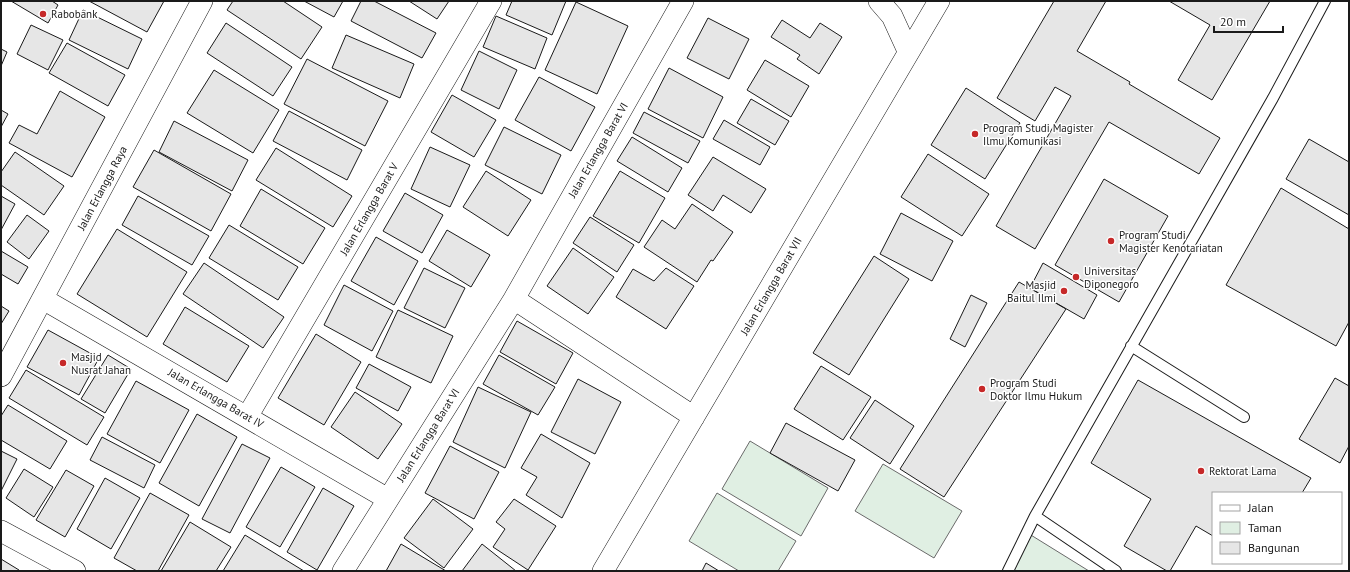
<svg xmlns="http://www.w3.org/2000/svg" width="1350" height="572" viewBox="0 0 1350 572" font-family="'PT Sans',sans-serif">
<style>
.green{fill:#e0efe3;stroke:#6a6a6a}
.building{fill:#e6e6e6;stroke:#1a1a1a}
.lines{fill:none;stroke-linecap:round;stroke-linejoin:round}
.service-casing{stroke:#1a1a1a;stroke-width:12}
.minor-casing{stroke:#1a1a1a;stroke-width:22}
.service{stroke:#fff;stroke-width:10}
.minor{stroke:#fff;stroke-width:21}
.poi-dot{fill:#c62828;stroke:#fff;stroke-width:1.5}
.labels{text-anchor:middle;stroke-width:3;stroke-linejoin:round;paint-order:stroke}
.poi-label{font-size:11px;fill:#1a1a1a;stroke:#fff;text-anchor:start}
.street-label{font-size:11px;fill:#1a1a1a;stroke:#fff}
</style>
<rect width="100%" height="100%" fill="#fff"/>
<path class="green" d="M 750,441 L 828,488 L 801,536 L 722,489 Z
M 883,464 L 962,511 L 934,558 L 855,511 Z
M 717,493 L 796,541 L 778,571 L 739,571 L 689,541 Z
M 1026,532 L 1089,571 L 1002,571 Z"/>
<path class="building" d="M 11,1 L 52,1 L 58,5 L 48,23 Z
M 89,1 L 164,1 L 147,32 Z
M 233,1 L 283,1 L 322,27 L 301,59 L 227,10 Z
M 304,1 L 343,1 L 334,17 Z
M 361,1 L 374,1 L 436,33 L 422,58 L 351,21 Z
M 409,1 L 449,1 L 437,19 Z
M 512,1 L 566,1 L 552,35 L 506,15 Z
M 1054,1 L 1106,1 L 1077,51 L 1130,82 L 1129,84 L 1220,138 L 1199,174 L 1109,122 L 1035,249 L 996,226 L 1071,96 L 1055,87 L 1035,121 L 997,98 Z
M 1169,1 L 1270,1 L 1212,100 L 1178,80 L 1210,25 Z
M 576,2 L 628,26 L 597,94 L 545,70 Z
M 83,10 L 142,39 L 128,69 L 69,40 Z
M 496,16 L 547,38 L 535,69 L 483,47 Z
M 708,18 L 749,39 L 729,79 L 687,58 Z
M 782,20 L 810,38 L 820,23 L 842,37 L 819,74 L 797,59 L 800,55 L 771,37 Z
M 226,23 L 292,67 L 273,96 L 207,53 Z
M 31,25 L 63,40 L 48,70 L 17,54 Z
M 346,35 L 414,64 L 400,98 L 332,68 Z
M 67,43 L 125,75 L 108,106 L 49,73 Z
M 1,49 L 7,52 L 1,66 Z
M 479,51 L 517,70 L 499,109 L 461,90 Z
M 307,59 L 388,101 L 365,146 L 284,104 Z
M 765,60 L 809,86 L 791,117 L 747,90 Z
M 669,68 L 723,97 L 703,138 L 648,109 Z
M 214,70 L 279,110 L 253,153 L 187,113 Z
M 539,77 L 595,107 L 571,151 L 515,120 Z
M 966,88 L 1020,123 L 985,179 L 931,145 Z
M 60,91 L 105,117 L 72,177 L 9,143 L 19,125 L 37,134 Z
M 452,95 L 496,120 L 474,157 L 431,132 Z
M 751,99 L 789,121 L 775,145 L 737,123 Z
M 1,110 L 8,114 L 1,127 Z
M 289,111 L 362,150 L 347,180 L 273,141 Z
M 644,112 L 700,141 L 688,163 L 633,133 Z
M 724,120 L 770,147 L 760,165 L 713,139 Z
M 174,121 L 248,160 L 232,191 L 159,152 Z
M 504,127 L 561,155 L 542,194 L 485,165 Z
M 632,137 L 682,168 L 668,192 L 617,161 Z
M 1309,139 L 1349,162 L 1349,215 L 1286,179 Z
M 430,147 L 470,165 L 450,207 L 411,189 Z
M 276,148 L 352,196 L 333,227 L 256,180 Z
M 154,150 L 231,194 L 211,231 L 133,187 Z
M 15,152 L 64,186 L 44,215 L 1,185 L 1,172 Z
M 928,154 L 989,194 L 962,236 L 901,197 Z
M 713,157 L 766,189 L 751,213 L 723,195 L 713,211 L 688,195 Z
M 486,171 L 531,200 L 508,236 L 463,207 Z
M 620,171 L 665,198 L 639,243 L 593,216 Z
M 1104,179 L 1168,216 L 1119,302 L 1055,265 Z
M 1281,188 L 1349,229 L 1349,322 L 1336,346 L 1226,285 Z
M 261,189 L 325,228 L 303,264 L 240,226 Z
M 405,193 L 443,215 L 422,253 L 383,231 Z
M 1,196 L 15,204 L 1,230 Z
M 138,196 L 209,236 L 192,265 L 122,225 Z
M 692,204 L 733,232 L 713,261 L 711,260 L 697,282 L 644,247 L 662,220 L 675,229 Z
M 901,213 L 953,241 L 932,281 L 880,254 Z
M 27,215 L 49,231 L 29,259 L 7,242 Z
M 590,217 L 634,245 L 617,272 L 573,243 Z
M 229,225 L 298,267 L 278,300 L 209,258 Z
M 117,229 L 187,272 L 147,337 L 77,294 Z
M 447,230 L 490,255 L 471,287 L 429,261 Z
M 376,237 L 418,261 L 394,305 L 351,281 Z
M 573,248 L 614,277 L 588,314 L 547,286 Z
M 1,251 L 28,267 L 18,284 L 1,274 Z
M 874,256 L 909,279 L 849,375 L 813,353 Z
M 204,263 L 284,317 L 263,348 L 183,294 Z
M 1043,263 L 1097,295 L 1084,319 L 1030,288 Z
M 424,268 L 465,288 L 445,328 L 404,308 Z
M 666,268 L 694,286 L 666,329 L 616,297 L 633,269 L 654,281 Z
M 1019,282 L 1066,309 L 944,497 L 900,469 Z
M 344,285 L 393,311 L 372,351 L 324,325 Z
M 971,295 L 987,303 L 965,347 L 950,339 Z
M 1,306 L 9,311 L 1,324 Z
M 185,307 L 249,346 L 227,382 L 163,344 Z
M 398,310 L 453,336 L 431,383 L 376,357 Z
M 517,321 L 573,353 L 556,384 L 500,352 Z
M 48,330 L 99,358 L 79,395 L 27,367 Z
M 316,334 L 361,362 L 324,425 L 278,398 Z
M 108,355 L 131,369 L 105,413 L 81,399 Z
M 499,355 L 555,387 L 538,415 L 483,384 Z
M 369,364 L 411,387 L 398,411 L 356,388 Z
M 821,366 L 871,397 L 843,440 L 794,409 Z
M 26,370 L 104,417 L 87,445 L 9,398 Z
M 1335,378 L 1349,386 L 1349,446 L 1340,463 L 1299,439 Z
M 578,379 L 621,402 L 595,454 L 551,432 Z
M 1138,380 L 1311,478 L 1302,493 L 1213,493 L 1213,536 L 1196,526 L 1170,571 L 1167,571 L 1124,546 L 1151,499 L 1091,463 Z
M 136,381 L 189,410 L 160,463 L 107,434 Z
M 478,387 L 531,412 L 505,468 L 453,442 Z
M 355,392 L 402,424 L 378,459 L 331,427 Z
M 875,400 L 914,426 L 890,464 L 850,438 Z
M 8,405 L 67,441 L 50,469 L 1,440 L 1,416 Z
M 197,414 L 237,437 L 199,506 L 159,483 Z
M 786,423 L 855,460 L 838,491 L 770,453 Z
M 541,434 L 590,463 L 562,518 L 526,495 L 537,477 L 521,468 Z
M 102,437 L 155,465 L 144,488 L 90,460 Z
M 242,444 L 270,458 L 230,533 L 202,519 Z
M 450,446 L 499,472 L 474,519 L 425,493 Z
M 1,451 L 17,459 L 1,491 Z
M 281,467 L 315,487 L 280,547 L 246,527 Z
M 24,469 L 53,487 L 34,517 L 6,498 Z
M 66,470 L 94,486 L 65,537 L 36,520 Z
M 105,478 L 140,498 L 111,549 L 77,529 Z
M 323,488 L 354,506 L 317,570 L 287,552 Z
M 150,493 L 189,515 L 158,571 L 137,571 L 114,558 Z
M 433,499 L 473,529 L 444,568 L 404,538 Z
M 514,499 L 556,526 L 528,570 L 493,547 L 505,529 L 496,522 Z
M 190,522 L 231,547 L 216,571 L 161,571 Z
M 245,535 L 304,571 L 223,571 Z
M 401,544 L 446,571 L 386,571 Z
M 482,544 L 516,571 L 462,571 Z
M 1,559 L 19,570 L 19,571 L 1,571 Z
M 706,563 L 719,571 L 702,571 Z"/>
<g class="lines">
<g class="service-casing">
<path id="service" d="M 1131,346 L 1244,417
M 1035,516 L 1116,571
M 1008,571 L 1035,516 L 1273,98 L 1325,1"/>
</g>
<g class="minor-casing">
<path id="minor" d="M 879,1 L 892,16 L 908,51
M 43,299 L 388,499
M 514,299 L 694,417
M 1,376 L 202,1
M 247,417 L 491,1
M 1,531 L 75,571
M 343,571 L 514,299 L 683,1
M 603,571 L 939,1"/>
</g>
<use href="#service" class="service"/>
<use href="#minor" class="minor"/>
</g>
<g class="poi-dot">
<circle cx="43" cy="14" r="4"/>
<circle cx="975" cy="134" r="4"/>
<circle cx="1111" cy="241" r="4"/>
<circle cx="1076" cy="277" r="4"/>
<circle cx="1064" cy="291" r="4"/>
<circle cx="63" cy="363" r="4"/>
<circle cx="982" cy="389" r="4"/>
<circle cx="1201" cy="471" r="4"/>
</g>
<g class="labels">
<g class="poi-label">
<text x="51" y="18">Rabobank</text>
<text x="983" y="132">Program Studi Magister<tspan x="983" dy="13">Ilmu Komunikasi</tspan></text>
<text x="1119" y="239">Program Studi<tspan x="1119" dy="13">Magister Kenotariatan</tspan></text>
<text x="1084" y="275">Universitas<tspan x="1084" dy="13">Diponegoro</tspan></text>
<text x="1056" y="289" text-anchor="end">Masjid<tspan x="1056" dy="13">Baitul Ilmi</tspan></text>
<text x="71" y="361">Masjid<tspan x="71" dy="13">Nusrat Jahan</tspan></text>
<text x="990" y="387">Program Studi<tspan x="990" dy="13">Doktor Ilmu Hukum</tspan></text>
<text x="1209" y="475">Rektorat Lama</text>
</g>
<g class="street-label">
<text transform="translate(598 150) rotate(-60)" y="4">Jalan Erlangga Barat VI</text>
<text transform="translate(102 188) rotate(-62)" y="4">Jalan Erlangga Raya</text>
<text transform="translate(369 209) rotate(-60)" y="4">Jalan Erlangga Barat V</text>
<text transform="translate(771 286) rotate(-60)" y="4">Jalan Erlangga Barat VII</text>
<text transform="translate(216 398) rotate(30)" y="4">Jalan Erlangga Barat IV</text>
<text transform="translate(428 435) rotate(-58)" y="4">Jalan Erlangga Barat VI</text>
</g>
</g>
<rect width="1350" height="572" fill="none" stroke="#1a1a1a" stroke-width="4"/>
<rect x="1212" y="492" width="130" height="72" fill="#ffffff" stroke="#a3a3a3"/>
<rect x="1220" y="505" width="20" height="6" fill="#ffffff" stroke="#a3a3a3"/>
<text x="1248" y="512" font-size="12" fill="#1a1a1a">Jalan</text>
<rect x="1220" y="522" width="20" height="12" fill="#e0efe3" stroke="#a3a3a3"/>
<text x="1248" y="532" font-size="12" fill="#1a1a1a">Taman</text>
<rect x="1220" y="542" width="20" height="12" fill="#e6e6e6" stroke="#a3a3a3"/>
<text x="1248" y="552" font-size="12" fill="#1a1a1a">Bangunan</text>
<path d="M1214 26v6h69v-6" fill="none" stroke="#1a1a1a" stroke-width="2"/>
<text x="1220" y="26" font-size="12" fill="#1a1a1a" stroke="#ffffff" stroke-width="3" paint-order="stroke">20 m</text>
</svg>
